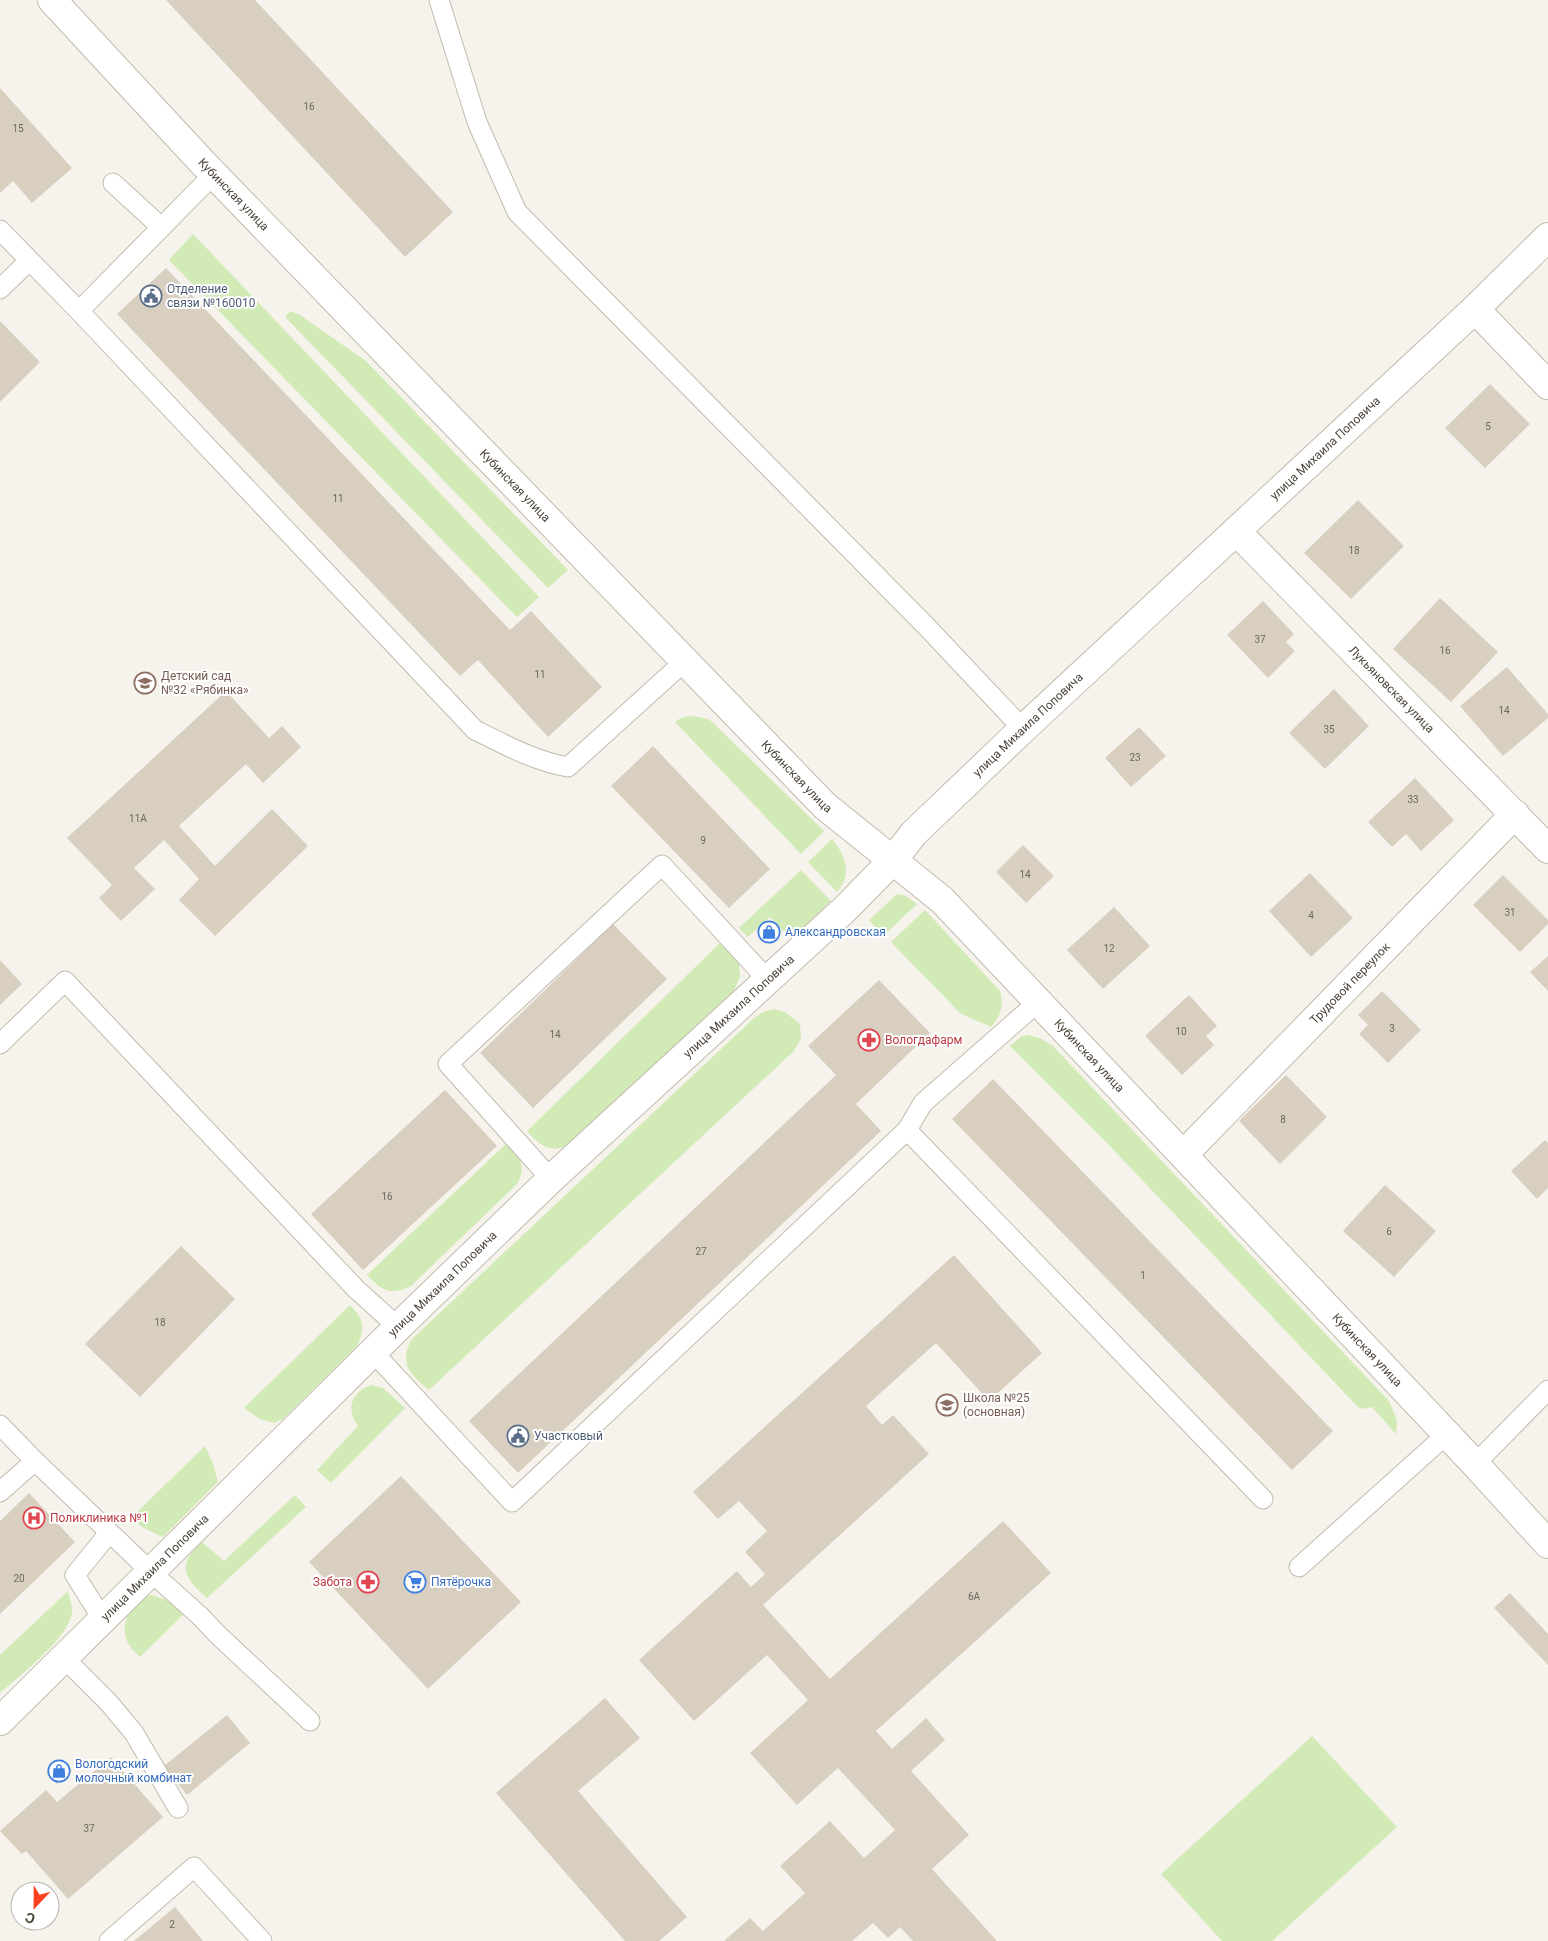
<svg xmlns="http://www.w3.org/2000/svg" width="1548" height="1941" viewBox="0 0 1548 1941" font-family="Roboto,sans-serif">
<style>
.green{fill:#d2eab5}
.building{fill:#d8cfc1}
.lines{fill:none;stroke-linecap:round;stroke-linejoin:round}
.service-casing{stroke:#c2bbae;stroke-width:21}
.minor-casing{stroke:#c2bbae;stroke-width:30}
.service{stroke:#fff;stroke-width:19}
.minor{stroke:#fff;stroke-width:28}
.labels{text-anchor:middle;stroke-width:4;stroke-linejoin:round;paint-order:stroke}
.number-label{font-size:10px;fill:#6e675b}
.street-label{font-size:12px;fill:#4b4439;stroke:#fff}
.service-label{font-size:12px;fill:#4e5e75;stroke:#fff;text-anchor:start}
.education-label{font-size:12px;fill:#785e54;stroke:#fff;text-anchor:start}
.shop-label{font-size:12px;fill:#366cbe;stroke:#fff;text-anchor:start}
.health-label{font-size:12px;fill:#be3a42;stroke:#fff;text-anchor:start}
</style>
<rect width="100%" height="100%" fill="#f6f3ec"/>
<path class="green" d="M 193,234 L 539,597 L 517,617 L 169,260 Z
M 290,311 L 300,315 L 366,361 L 568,570 L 548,588 L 285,317 Z
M 689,716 L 700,717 L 710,720 L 824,831 L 801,854 L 675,722 L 681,718 Z
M 832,839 C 845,854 853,875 837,892 L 808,862 Z
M 801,870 L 831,901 L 791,939 L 770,917 L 748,937 L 739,928 Z
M 897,894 L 906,896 L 917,904 L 883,936 L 869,920 Z
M 925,910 L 1000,991 C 1004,1005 1001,1016 991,1027 L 961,1014 L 891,942 Z
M 720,943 L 739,963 L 740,977 L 734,991 L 578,1139 C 556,1155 543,1150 527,1131 Z
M 774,1009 L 785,1012 L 800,1024 L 801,1038 L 794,1051 L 429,1390 C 410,1375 398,1362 412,1339 L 753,1019 L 763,1012 Z
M 1028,1035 L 1040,1038 L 1053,1046 L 1389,1401 L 1397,1420 L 1396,1434 L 1372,1407 L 1362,1409 L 1358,1407 L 1105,1141 L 1010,1046 L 1022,1036 Z
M 508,1142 C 520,1155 527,1168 517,1184 L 411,1286 C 389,1296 383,1291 367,1275 Z
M 350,1305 C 364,1320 366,1327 357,1346 L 283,1419 L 274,1423 L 260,1419 L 244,1408 Z
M 371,1385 L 383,1388 L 405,1408 L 331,1483 L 317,1470 L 358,1426 C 346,1410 350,1393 371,1385 Z
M 205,1446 L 213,1464 L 218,1482 L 163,1537 L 142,1527 L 132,1517 Z
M 295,1495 L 306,1507 L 207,1598 C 184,1578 176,1565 202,1542 L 224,1561 Z
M 68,1591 C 69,1597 72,1604 72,1610 C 73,1635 18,1677 0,1693 L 0,1655 Z
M 151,1595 L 170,1601 L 186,1612 L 140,1657 C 135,1652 128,1646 126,1638 C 121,1619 133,1600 151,1595 Z
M 1312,1736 L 1397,1827 L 1272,1941 L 1222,1941 L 1161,1874 Z"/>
<path class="building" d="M 166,0 L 255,0 L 453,212 L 405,257 Z
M 0,88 L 72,168 L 32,203 L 13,181 L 0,193 Z
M 166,268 L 510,630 L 531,611 L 602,687 L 548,737 L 478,660 L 460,676 L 117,314 Z
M 0,321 L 40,362 L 0,402 Z
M 1490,384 L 1530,424 L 1485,468 L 1445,428 Z
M 1358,500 L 1404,546 L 1351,599 L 1304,553 Z
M 1440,598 L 1498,652 L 1451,702 L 1393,649 Z
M 1263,601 L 1294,634 L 1286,642 L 1295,651 L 1268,678 L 1227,635 Z
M 1507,667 L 1548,714 L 1548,718 L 1503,756 L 1460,706 Z
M 1334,689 L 1369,726 L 1325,769 L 1289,733 Z
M 226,691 L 269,738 L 282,726 L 301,747 L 263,783 L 246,764 L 179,826 L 215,866 L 272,809 L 308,846 L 215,936 L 179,900 L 199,879 L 164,840 L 134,868 L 155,889 L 121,921 L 99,898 L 112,885 L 67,838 Z
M 1139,727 L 1166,756 L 1131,787 L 1105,758 Z
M 653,746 L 770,869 L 729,908 L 611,786 Z
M 1415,778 L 1454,820 L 1421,851 L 1406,834 L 1392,847 L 1368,822 Z
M 1023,845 L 1054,876 L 1026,903 L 996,872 Z
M 1310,873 L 1353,918 L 1311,957 L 1269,911 Z
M 1503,875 L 1548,920 L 1548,924 L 1520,952 L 1473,905 Z
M 1114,907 L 1150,946 L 1103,989 L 1067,950 Z
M762 931a7 7 0 1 1 14 0a7 7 0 1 1-14 0Z
M 613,924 L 667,979 L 533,1108 L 480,1053 Z
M 1548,956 L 1548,991 L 1530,972 Z
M 0,960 L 22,984 L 0,1005 Z
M 879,980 L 930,1033 L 856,1104 L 881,1131 L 518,1473 L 469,1421 L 836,1075 L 808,1046 Z
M 1382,991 L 1421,1030 L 1388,1063 L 1359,1034 L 1368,1025 L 1358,1015 Z
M 1189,995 L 1217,1026 L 1206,1036 L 1214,1045 L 1182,1075 L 1145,1036 Z
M 1286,1075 L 1327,1117 L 1280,1164 L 1239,1121 Z
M 993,1079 L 1333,1431 L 1292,1470 L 952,1119 Z
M 445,1090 L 497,1146 L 363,1270 L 311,1214 Z
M 1545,1140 L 1548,1143 L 1548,1188 L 1537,1199 L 1511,1171 Z
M 1385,1185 L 1436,1231 L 1394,1277 L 1343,1231 Z
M 181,1246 L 235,1299 L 140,1397 L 85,1344 Z
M 954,1255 L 1042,1353 L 989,1401 L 936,1343 L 866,1406 L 882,1425 L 893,1415 L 929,1454 L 763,1605 L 830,1679 L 1003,1521 L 1051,1573 L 876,1731 L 892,1749 L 926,1718 L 945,1740 L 911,1771 L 969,1835 L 932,1869 L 997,1941 L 913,1941 L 900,1927 L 888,1938 L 873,1923 L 852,1941 L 724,1941 L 750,1918 L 763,1931 L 805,1893 L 780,1866 L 830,1821 L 864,1858 L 895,1830 L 838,1768 L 797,1805 L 750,1753 L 808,1700 L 767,1655 L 694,1721 L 639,1660 L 737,1571 L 751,1587 L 765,1574 L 745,1552 L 767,1531 L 739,1501 L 718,1519 L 693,1492 Z
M 401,1476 L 521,1602 L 428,1689 L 309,1562 Z
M 29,1493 L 75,1542 L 0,1614 L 0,1521 Z
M 1510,1593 L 1548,1634 L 1548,1665 L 1494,1608 Z
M 605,1698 L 640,1738 L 578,1791 L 687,1917 L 659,1941 L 625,1941 L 496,1793 Z
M 227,1715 L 250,1743 L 187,1795 L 164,1766 Z
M 111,1757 L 163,1817 L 68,1899 L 26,1851 L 22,1854 L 0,1831 L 46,1790 L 57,1802 Z
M 62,1759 L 72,1770 L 57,1784 L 46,1773 Z
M 175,1907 L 203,1941 L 134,1941 Z"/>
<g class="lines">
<g class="service-casing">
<path id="service" d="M 439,0 L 477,122 L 517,212 L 925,625 L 1023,729
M 113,183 L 161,227
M 0,230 L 79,311 L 475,730 C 505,745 535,761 568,767 L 685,661
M 0,289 L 29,261
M 79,311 L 214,174
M 0,1044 L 65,981 L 356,1289 L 398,1327
M 907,1130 L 1263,1499
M 551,1179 L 448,1064 L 662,865 L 767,979
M 373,1352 L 512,1502 L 907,1130 L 923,1103 L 1038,1002
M 0,1425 L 35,1461
M 1475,1464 L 1548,1390
M 0,1492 L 35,1461 L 151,1572 L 200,1616 L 217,1634 L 310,1721
M 1299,1567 L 1447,1434
M 103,1620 L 75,1575 L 109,1533
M 64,1658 L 109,1703 L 134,1733 L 178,1808
M 109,1941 L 194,1867 L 262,1941"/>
</g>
<g class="minor-casing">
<g id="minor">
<path id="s1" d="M 52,0 L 202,162 L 825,806 L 942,900 L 1475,1464 L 1548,1544"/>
<path d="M 1475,309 L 1548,385"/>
<path id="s2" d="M 1236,531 L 1548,849"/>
<path id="s3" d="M 1184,1154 L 1515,814"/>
<path id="s4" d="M 0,1721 L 398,1327 L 551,1179 L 845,909 L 893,860 L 914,833 L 1023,729 L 1475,309 L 1548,237"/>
</g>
</g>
<use href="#service" class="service"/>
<use href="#minor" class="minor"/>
</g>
<defs>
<g id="civic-ring" transform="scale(1.125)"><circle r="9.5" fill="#fff" stroke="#5c6f8a" stroke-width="1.5"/><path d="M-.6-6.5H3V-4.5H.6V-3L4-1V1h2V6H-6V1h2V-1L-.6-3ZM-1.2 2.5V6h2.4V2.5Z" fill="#5c6f8a"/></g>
<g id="school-ring" transform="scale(1.125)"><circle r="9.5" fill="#fff" stroke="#8d6e63" stroke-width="1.5"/><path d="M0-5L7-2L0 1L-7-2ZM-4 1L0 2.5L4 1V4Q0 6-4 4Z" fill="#8d6e63"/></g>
<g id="shop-ring" transform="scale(1.125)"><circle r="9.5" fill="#fff" stroke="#3f7fe0" stroke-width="1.5"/><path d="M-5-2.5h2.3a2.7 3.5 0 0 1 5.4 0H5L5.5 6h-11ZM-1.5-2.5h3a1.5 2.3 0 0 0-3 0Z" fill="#3f7fe0"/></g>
<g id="pharmacy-ring" transform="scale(1.125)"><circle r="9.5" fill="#fff" stroke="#e0444e" stroke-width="1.5"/><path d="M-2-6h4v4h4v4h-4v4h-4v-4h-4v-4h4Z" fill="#e0444e"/></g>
<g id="hospital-ring" transform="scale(1.125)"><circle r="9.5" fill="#fff" stroke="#e0444e" stroke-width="1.5"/><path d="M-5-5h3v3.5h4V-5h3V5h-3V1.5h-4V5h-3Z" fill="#e0444e"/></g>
<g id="supermarket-ring" transform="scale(1.125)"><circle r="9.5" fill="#fff" stroke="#3f7fe0" stroke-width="1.5"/><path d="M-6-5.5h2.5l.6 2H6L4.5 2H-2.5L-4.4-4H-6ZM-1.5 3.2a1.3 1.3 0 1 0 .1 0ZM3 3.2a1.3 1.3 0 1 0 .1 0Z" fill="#3f7fe0"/></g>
</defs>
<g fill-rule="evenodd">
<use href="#civic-ring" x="151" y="296"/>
<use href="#school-ring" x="145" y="683"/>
<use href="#shop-ring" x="769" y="932"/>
<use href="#pharmacy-ring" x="869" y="1040"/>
<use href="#school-ring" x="947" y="1405"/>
<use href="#civic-ring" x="518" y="1436"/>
<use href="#hospital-ring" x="34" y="1518"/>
<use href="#pharmacy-ring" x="368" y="1582"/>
<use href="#supermarket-ring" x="415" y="1582"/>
<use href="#shop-ring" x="59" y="1771"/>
</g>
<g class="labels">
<g class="number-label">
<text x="309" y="110">16</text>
<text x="18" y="132">15</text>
<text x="1488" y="430">5</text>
<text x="338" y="502">11</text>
<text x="1354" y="554">18</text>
<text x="1260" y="643">37</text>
<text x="1445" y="654">16</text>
<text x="540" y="678">11</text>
<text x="1504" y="714">14</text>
<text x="1329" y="733">35</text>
<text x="1135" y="761">23</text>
<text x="1413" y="803">33</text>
<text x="138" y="822">11А</text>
<text x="703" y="844">9</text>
<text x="1025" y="878">14</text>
<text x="1510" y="916">31</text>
<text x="1311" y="919">4</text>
<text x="1109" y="952">12</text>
<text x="1392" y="1032">3</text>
<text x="1181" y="1035">10</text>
<text x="555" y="1038">14</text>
<text x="1283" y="1123">8</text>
<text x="387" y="1200">16</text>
<text x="1389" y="1235">6</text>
<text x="701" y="1255">27</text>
<text x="1143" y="1279">1</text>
<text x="160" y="1326">18</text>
<text x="19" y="1582">20</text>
<text x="974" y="1600">6А</text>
<text x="89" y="1832">37</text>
<text x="172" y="1928">2</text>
</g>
<g class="street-label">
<text dy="4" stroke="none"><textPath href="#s1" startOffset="266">Кубинская улица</textPath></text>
<text dy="4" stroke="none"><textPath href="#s4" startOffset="1838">улица Михаила Поповича</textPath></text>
<text dy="4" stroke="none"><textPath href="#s1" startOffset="671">Кубинская улица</textPath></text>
<text dy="4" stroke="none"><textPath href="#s2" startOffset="222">Лукьяновская улица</textPath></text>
<text dy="4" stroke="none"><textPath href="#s4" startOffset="1432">улица Михаила Поповича</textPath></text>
<text dy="4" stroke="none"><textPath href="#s1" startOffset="1076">Кубинская улица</textPath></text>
<text dy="4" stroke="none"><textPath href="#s3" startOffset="238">Трудовой переулок</textPath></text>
<text dy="4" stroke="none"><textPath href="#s4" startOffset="1028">улица Михаила Поповича</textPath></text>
<text dy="4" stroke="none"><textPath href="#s1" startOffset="1481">Кубинская улица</textPath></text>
<text dy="4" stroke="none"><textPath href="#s4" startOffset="622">улица Михаила Поповича</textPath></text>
<text dy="4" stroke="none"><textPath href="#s1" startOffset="1886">Кубинская улица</textPath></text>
<text dy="4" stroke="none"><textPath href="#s4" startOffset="218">улица Михаила Поповича</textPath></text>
</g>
<g class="service-label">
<text x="167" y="293">Отделение<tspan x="167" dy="14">связи №160010</tspan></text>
<text x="534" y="1440">Участковый</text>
</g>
<g class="education-label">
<text x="161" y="680">Детский сад<tspan x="161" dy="14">№32 «Рябинка»</tspan></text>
<text x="963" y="1402">Школа №25<tspan x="963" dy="14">(основная)</tspan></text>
</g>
<g class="shop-label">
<text x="785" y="936">Александровская</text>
<text x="431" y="1586">Пятёрочка</text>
<text x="75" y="1768">Вологодский<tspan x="75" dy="14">молочный комбинат</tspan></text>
</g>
<g class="health-label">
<text x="885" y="1044">Вологдафарм</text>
<text x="50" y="1522">Поликлиника №1</text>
<text x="352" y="1586" text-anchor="end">Забота</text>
</g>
</g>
<g transform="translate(35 1906) rotate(202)"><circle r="24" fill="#ffffff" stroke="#b7b4b0"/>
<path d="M0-4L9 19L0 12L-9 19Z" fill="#fc3f1d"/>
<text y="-8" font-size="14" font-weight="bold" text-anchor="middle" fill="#4b4439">С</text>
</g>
</svg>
